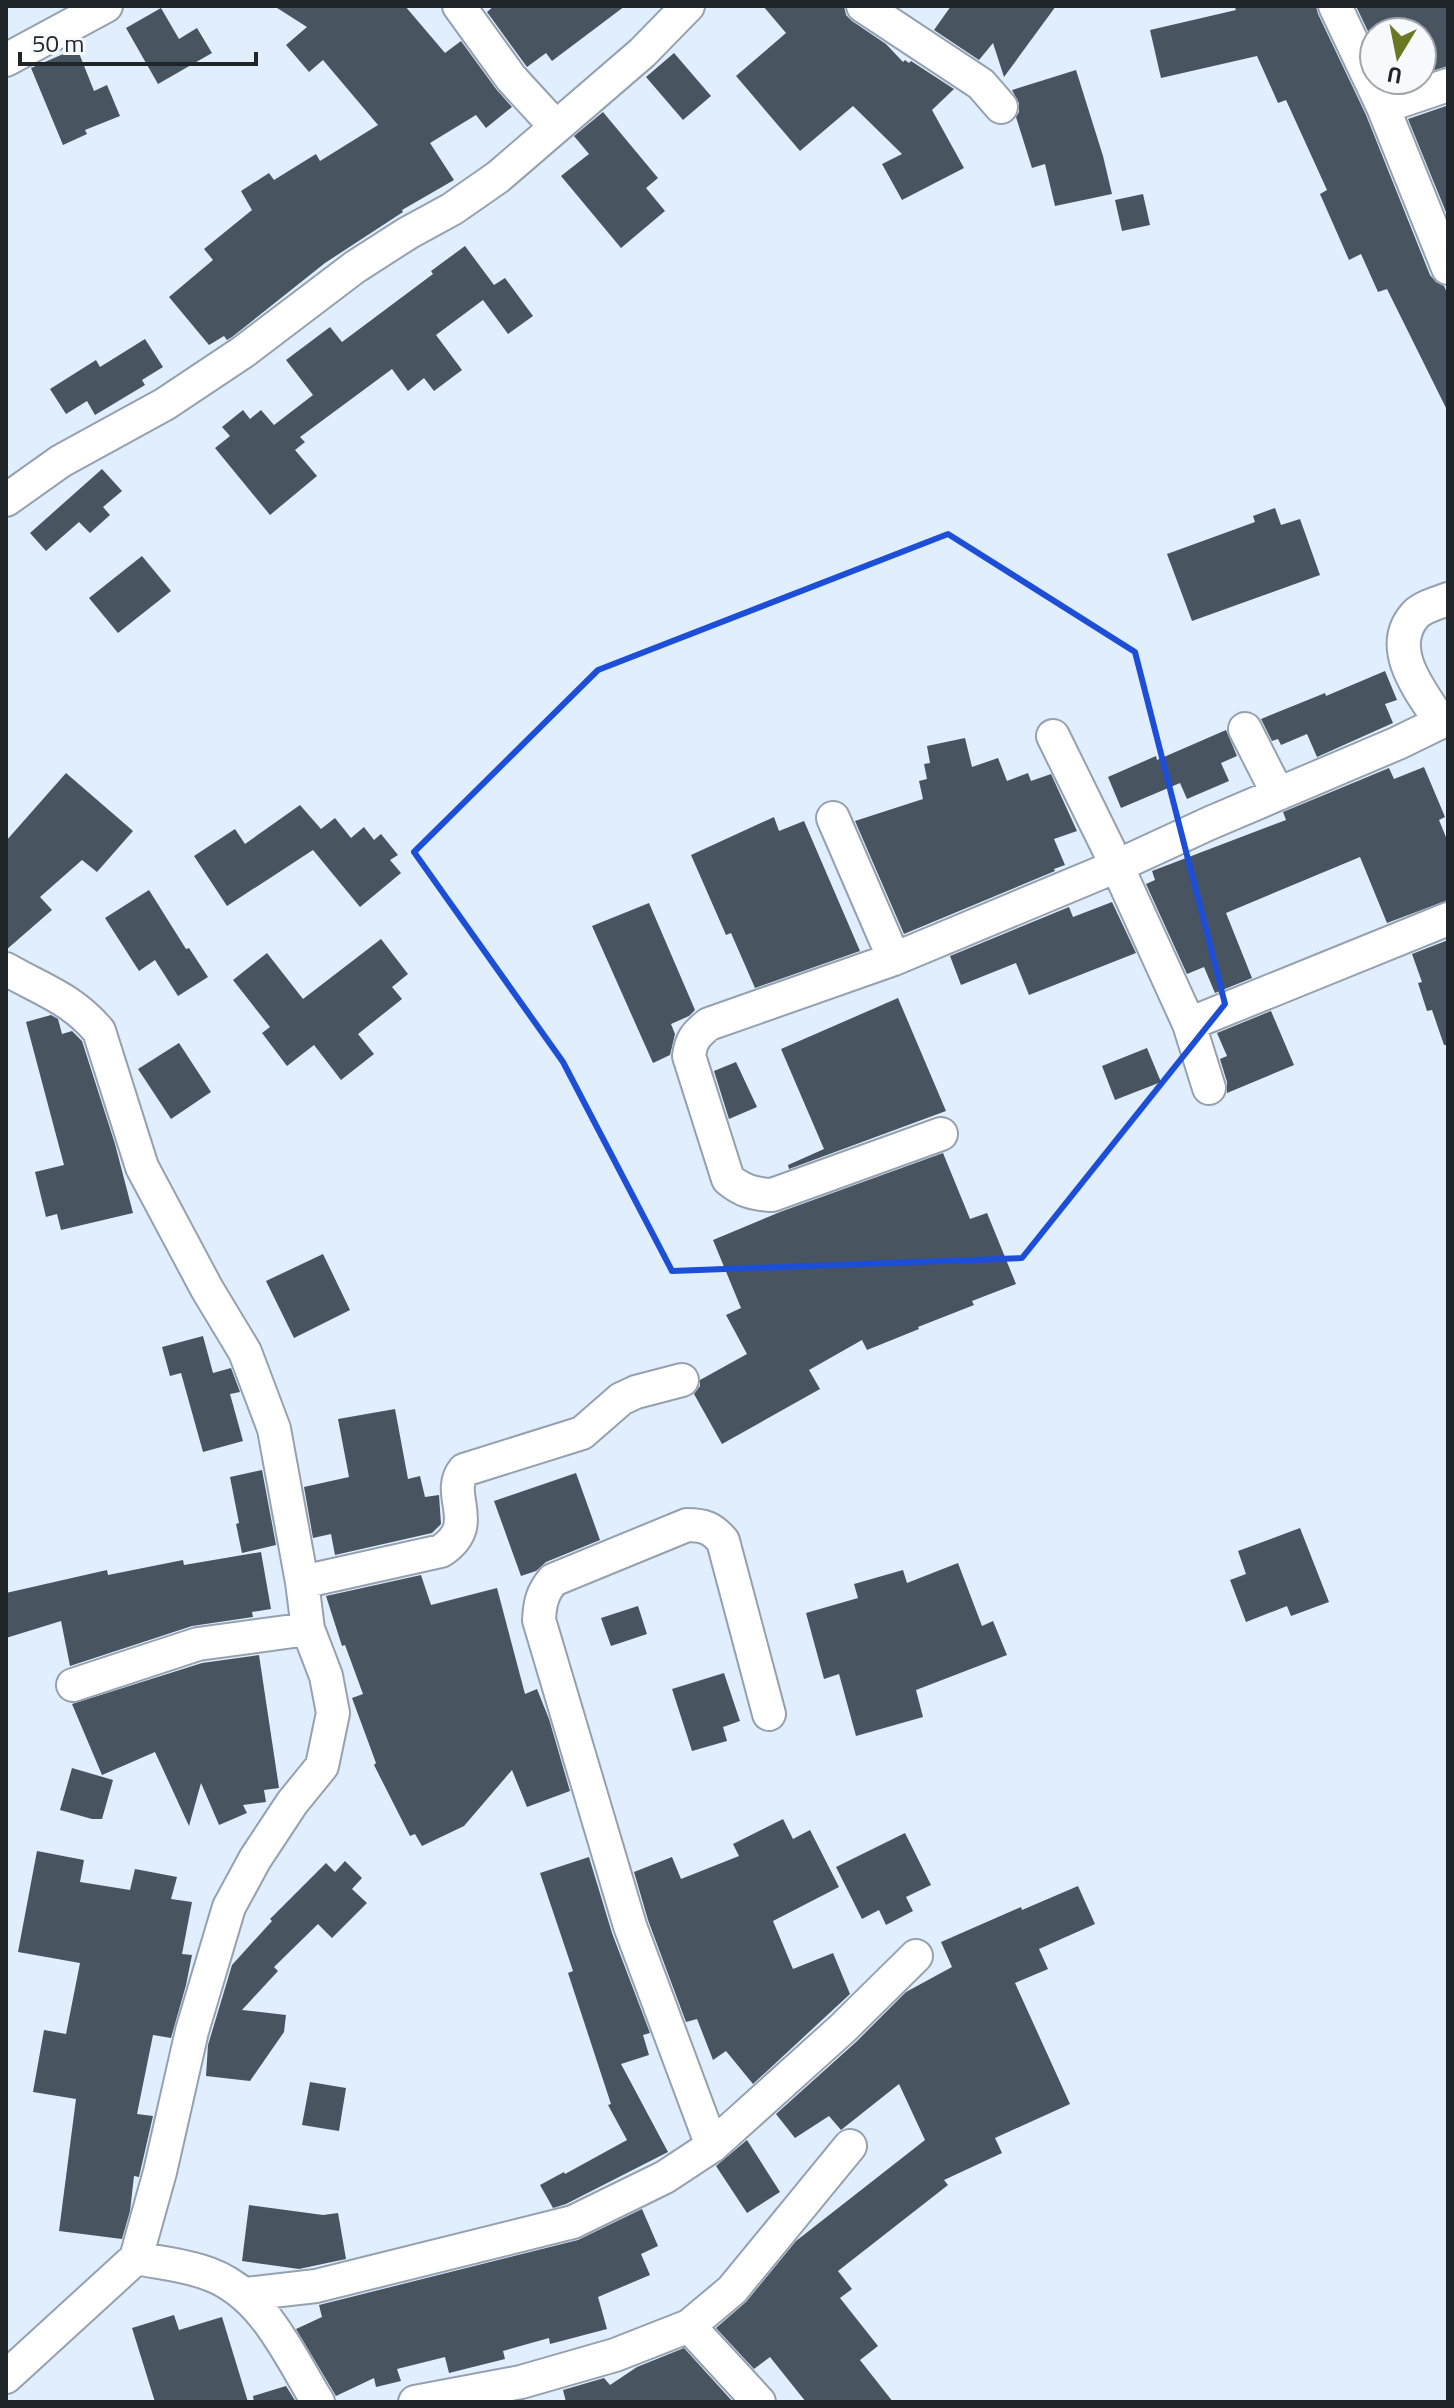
<svg xmlns="http://www.w3.org/2000/svg" width="1454" height="2408" viewBox="0 0 1454 2408" font-family="'Titillium Web',sans-serif">
<style>
.building{fill:#495461}
.lines{fill:none;stroke-linecap:round;stroke-linejoin:round}
.minor-casing{stroke:#95a1af;stroke-width:36}
.minor{stroke:#fff;stroke-width:32}
.marked{fill:none;stroke:#1d4ed8;stroke-width:6;stroke-linejoin:round}
</style>
<rect width="100%" height="100%" fill="#e1eefd"/>
<path class="building" d="M 274,6 L 405,6 L 445,53 L 461,41 L 496,89 L 512,107 L 486,128 L 476,115 L 430,143 L 454,180 L 402,210 L 403,212 L 325,263 L 232,337 L 227,340 L 224,336 L 209,345 L 169,297 L 213,260 L 204,249 L 252,210 L 241,191 L 269,173 L 274,180 L 316,154 L 320,161 L 378,125 L 323,60 L 309,72 L 286,45 L 307,27 Z
M 494,6 L 625,6 L 552,61 L 546,53 L 527,67 L 487,12 Z
M 763,6 L 844,6 L 846,15 L 852,21 L 886,44 L 903,62 L 905,60 L 909,63 L 911,61 L 954,89 L 932,110 L 964,168 L 902,200 L 882,164 L 902,154 L 853,106 L 800,151 L 736,76 L 786,33 Z
M 951,6 L 1056,6 L 1004,77 L 993,43 L 979,60 L 934,30 Z
M 1234,6 L 1316,6 L 1318,14 L 1366,115 L 1430,275 L 1436,282 L 1444,286 L 1448,295 L 1448,412 L 1387,289 L 1378,292 L 1361,254 L 1349,260 L 1320,194 L 1327,190 L 1286,100 L 1278,103 L 1257,56 L 1161,78 L 1150,30 L 1236,10 Z
M 1356,6 L 1448,6 L 1448,66 L 1422,74 L 1422,32 L 1374,32 L 1374,44 Z
M 161,8 L 179,39 L 197,28 L 212,53 L 158,84 L 126,28 Z
M 77,48 L 94,91 L 107,85 L 120,116 L 85,130 L 87,134 L 63,145 L 31,68 Z
M 674,53 L 711,96 L 683,120 L 646,77 Z
M 1076,70 L 1103,156 L 1112,194 L 1055,206 L 1045,164 L 1032,168 L 1016,117 L 1019,112 L 1019,103 L 1012,90 Z
M 1446,106 L 1448,112 L 1448,217 L 1408,119 Z
M 603,112 L 658,178 L 646,188 L 665,211 L 621,248 L 561,176 L 589,154 L 574,136 Z
M 1143,194 L 1150,225 L 1122,231 L 1115,200 Z
M 465,246 L 494,285 L 505,278 L 533,316 L 508,334 L 483,300 L 436,335 L 462,370 L 434,391 L 424,378 L 408,391 L 392,369 L 300,437 L 305,442 L 295,450 L 317,476 L 270,515 L 215,448 L 230,436 L 222,427 L 243,410 L 250,419 L 261,410 L 274,425 L 313,395 L 286,360 L 330,327 L 342,342 L 433,274 L 431,271 Z
M 145,339 L 163,367 L 142,380 L 145,385 L 95,415 L 87,401 L 66,414 L 50,389 L 96,360 L 100,367 Z
M 102,469 L 122,491 L 103,507 L 110,515 L 90,533 L 79,522 L 46,551 L 30,533 Z
M 1275,508 L 1281,525 L 1300,519 L 1320,575 L 1192,621 L 1167,554 L 1255,522 L 1253,516 Z
M 142,556 L 171,591 L 118,633 L 89,598 Z
M 1385,671 L 1397,700 L 1385,704 L 1393,723 L 1317,757 L 1307,734 L 1281,745 L 1278,739 L 1272,741 L 1261,719 L 1325,693 L 1326,696 Z
M 1226,730 L 1237,756 L 1221,763 L 1229,781 L 1187,799 L 1180,783 L 1121,808 L 1108,777 L 1156,756 L 1157,760 Z
M 965,738 L 972,767 L 998,758 L 1007,781 L 1028,773 L 1031,781 L 1051,774 L 1077,831 L 1054,839 L 1065,865 L 1054,869 L 1055,871 L 904,934 L 855,821 L 923,799 L 919,781 L 927,779 L 924,764 L 930,763 L 927,746 Z
M 1424,767 L 1445,817 L 1439,820 L 1448,842 L 1448,900 L 1387,923 L 1360,857 L 1226,913 L 1252,978 L 1215,993 L 1204,967 L 1187,974 L 1146,884 L 1155,880 L 1152,871 L 1286,820 L 1283,812 L 1389,768 L 1394,779 Z
M 66,773 L 133,831 L 97,872 L 82,860 L 40,897 L 52,910 L 6,950 L 6,841 Z
M 300,805 L 321,829 L 335,818 L 351,838 L 364,827 L 374,840 L 381,834 L 398,855 L 390,860 L 401,873 L 360,907 L 313,850 L 227,906 L 194,856 L 235,829 L 245,844 Z
M 774,817 L 779,831 L 804,821 L 860,951 L 755,988 L 731,933 L 726,935 L 691,855 Z
M 149,890 L 186,949 L 189,948 L 208,977 L 178,996 L 155,960 L 139,971 L 105,918 Z
M 1112,902 L 1136,953 L 1029,995 L 1016,963 L 961,985 L 950,956 L 1069,907 L 1073,917 Z
M 649,903 L 695,1010 L 689,1016 L 671,1024 L 675,1034 L 670,1055 L 653,1063 L 592,926 Z
M 381,939 L 408,974 L 392,987 L 402,999 L 358,1034 L 374,1054 L 341,1080 L 314,1045 L 287,1066 L 262,1033 L 270,1027 L 233,980 L 267,953 L 303,999 Z
M 1448,940 L 1448,1045 L 1444,1045 L 1432,1010 L 1427,1011 L 1418,983 L 1422,982 L 1412,954 Z
M 898,998 L 946,1111 L 789,1169 L 788,1165 L 824,1149 L 781,1049 Z
M 1271,1011 L 1294,1065 L 1227,1093 L 1227,1082 L 1220,1059 L 1227,1056 L 1217,1033 Z
M 51,1015 L 58,1019 L 62,1034 L 72,1031 L 82,1041 L 115,1144 L 133,1213 L 61,1230 L 57,1214 L 46,1217 L 35,1172 L 64,1165 L 26,1022 Z
M 179,1043 L 211,1092 L 171,1119 L 138,1069 Z
M 1147,1048 L 1161,1082 L 1115,1100 L 1102,1066 Z
M 736,1062 L 757,1107 L 729,1119 L 714,1071 Z
M 943,1153 L 970,1219 L 987,1213 L 1016,1284 L 972,1301 L 974,1305 L 918,1327 L 919,1329 L 867,1350 L 862,1340 L 809,1370 L 820,1389 L 722,1444 L 694,1394 L 700,1386 L 700,1380 L 747,1354 L 726,1315 L 741,1308 L 713,1240 L 780,1212 Z
M 323,1254 L 350,1310 L 294,1338 L 266,1281 Z
M 203,1336 L 213,1373 L 231,1368 L 240,1392 L 230,1394 L 243,1441 L 203,1452 L 181,1373 L 170,1376 L 162,1347 Z
M 395,1409 L 408,1479 L 420,1476 L 425,1497 L 439,1495 L 441,1524 L 432,1533 L 335,1555 L 331,1534 L 313,1538 L 304,1487 L 349,1477 L 338,1419 Z
M 262,1470 L 276,1545 L 242,1553 L 236,1524 L 239,1523 L 230,1477 Z
M 576,1473 L 600,1540 L 546,1562 L 536,1571 L 521,1576 L 494,1501 Z
M 1300,1528 L 1329,1602 L 1291,1616 L 1287,1606 L 1246,1622 L 1230,1580 L 1246,1574 L 1238,1551 Z
M 261,1552 L 271,1609 L 252,1612 L 253,1617 L 192,1626 L 70,1666 L 61,1621 L 6,1638 L 6,1593 L 107,1570 L 108,1575 L 183,1560 L 184,1565 Z
M 958,1563 L 982,1626 L 993,1621 L 1007,1655 L 916,1690 L 923,1717 L 856,1736 L 839,1674 L 824,1679 L 806,1613 L 858,1598 L 854,1584 L 903,1570 L 907,1583 Z
M 421,1575 L 431,1605 L 497,1588 L 525,1694 L 537,1689 L 549,1719 L 570,1791 L 527,1807 L 512,1770 L 464,1826 L 422,1846 L 415,1834 L 410,1836 L 374,1765 L 376,1763 L 352,1698 L 363,1694 L 345,1645 L 342,1646 L 326,1596 Z
M 638,1606 L 647,1634 L 611,1646 L 601,1618 Z
M 259,1655 L 279,1788 L 264,1790 L 266,1802 L 243,1805 L 247,1813 L 219,1825 L 201,1783 L 189,1826 L 155,1752 L 102,1775 L 72,1704 L 202,1663 Z
M 724,1673 L 740,1721 L 723,1727 L 727,1741 L 692,1751 L 672,1689 Z
M 72,1768 L 113,1780 L 102,1819 L 92,1819 L 60,1810 Z
M 783,1819 L 793,1839 L 810,1830 L 839,1887 L 773,1921 L 793,1969 L 833,1953 L 850,1994 L 753,2084 L 726,2051 L 713,2060 L 697,2019 L 686,2022 L 648,1920 L 634,1872 L 672,1857 L 681,1879 L 739,1856 L 733,1844 Z
M 905,1833 L 931,1885 L 906,1897 L 913,1911 L 886,1925 L 879,1910 L 862,1919 L 836,1867 Z
M 37,1851 L 84,1860 L 80,1882 L 130,1890 L 135,1869 L 177,1877 L 171,1899 L 192,1902 L 182,1954 L 192,1955 L 186,1985 L 171,2038 L 153,2035 L 137,2114 L 153,2116 L 139,2177 L 134,2176 L 130,2211 L 122,2239 L 59,2231 L 76,2099 L 33,2092 L 44,2030 L 66,2034 L 80,1963 L 18,1952 Z
M 589,1857 L 612,1933 L 650,2033 L 643,2035 L 649,2055 L 621,2064 L 668,2152 L 566,2204 L 553,2208 L 540,2185 L 564,2172 L 565,2174 L 627,2140 L 608,2105 L 611,2104 L 568,1973 L 573,1971 L 540,1873 Z
M 345,1861 L 362,1878 L 352,1889 L 367,1903 L 332,1938 L 318,1924 L 274,1967 L 278,1971 L 242,2010 L 286,2015 L 284,2032 L 250,2081 L 206,2076 L 208,2045 L 232,1965 L 272,1921 L 270,1919 L 326,1863 L 335,1872 Z
M 1078,1886 L 1095,1924 L 1039,1949 L 1048,1969 L 1015,1983 L 1070,2104 L 995,2138 L 1002,2153 L 944,2180 L 948,2185 L 838,2271 L 852,2289 L 840,2298 L 878,2346 L 860,2360 L 893,2402 L 806,2402 L 770,2357 L 754,2369 L 716,2328 L 746,2302 L 796,2241 L 925,2140 L 899,2084 L 841,2130 L 829,2116 L 795,2138 L 776,2114 L 856,2042 L 906,1992 L 952,1967 L 941,1942 L 1021,1907 L 1022,1910 Z
M 310,2082 L 346,2088 L 339,2131 L 302,2125 Z
M 747,2140 L 780,2192 L 747,2213 L 716,2166 Z
M 249,2205 L 323,2215 L 338,2213 L 346,2259 L 299,2269 L 242,2261 Z
M 642,2209 L 658,2246 L 641,2254 L 650,2275 L 598,2297 L 607,2329 L 550,2344 L 549,2338 L 503,2351 L 505,2359 L 449,2373 L 445,2357 L 397,2369 L 401,2381 L 376,2387 L 374,2378 L 336,2396 L 296,2329 L 322,2317 L 319,2305 L 578,2240 Z
M 174,2315 L 179,2330 L 222,2317 L 248,2402 L 155,2402 L 132,2328 Z
M 684,2348 L 733,2402 L 566,2402 L 563,2390 L 604,2378 L 610,2385 L 637,2367 Z
M 286,2386 L 296,2402 L 254,2402 L 253,2396 Z"/>
<g class="lines">
<g class="minor-casing">
<path id="minor" d="M 459,6 L 511,78 L 556,127
M 863,6 L 981,84 L 1001,107
M 1335,6 L 1383,107 L 1448,268
M 6,60 L 106,6
M 1383,107 L 1448,85
M 6,500 L 61,461 L 165,404 L 243,352 L 355,267 L 408,233 L 452,209 L 498,177 L 642,53 L 688,6
M 1245,729 L 1278,794
M 1053,736 L 1117,866 L 1189,1024 L 1209,1088
M 833,818 L 894,959
M 6,969 C 42,990 71,998 99,1031 L 142,1167 L 207,1289 L 245,1352 L 274,1429 L 302,1582 L 308,1629 L 326,1676 L 333,1713 L 322,1766 L 292,1803 L 255,1859 L 229,1907 L 192,2031 L 160,2172 L 136,2258 L 6,2377
M 1189,1024 L 1448,919
M 941,1134 L 772,1195 C 754,1194 742,1191 728,1179 L 689,1056 C 691,1040 696,1034 709,1024 L 894,959 L 1117,866 L 1210,823 L 1398,743 L 1441,722 C 1422,693 1385,649 1415,615 C 1422,607 1438,603 1448,599
M 302,1582 L 441,1551 C 482,1524 444,1495 464,1470 L 582,1433 L 621,1399 L 636,1392 L 682,1380
M 73,1685 L 198,1644 L 308,1629
M 712,2146 L 630,1926 L 539,1620 C 540,1603 542,1593 553,1580 L 687,1525 C 704,1525 712,1528 723,1541 L 769,1714
M 136,2258 C 160,2263 186,2265 209,2274 C 264,2294 289,2355 318,2402
M 246,2294 L 316,2286 L 573,2222 L 665,2177 L 712,2146 L 843,2028 L 916,1956
M 689,2326 L 759,2402
M 415,2402 L 521,2382 L 615,2355 L 689,2326 L 732,2290 L 850,2146"/>
</g>
<use href="#minor" class="minor"/>
</g>
<path class="marked" d="M 948,534 L 1135,652 L 1225,1004 L 1022,1258 L 672,1271 L 563,1062 L 414,852 L 598,670 Z"/>
<rect width="1454" height="2408" fill="none" stroke="#20252a" stroke-width="16"/>
<g transform="translate(1398 56) rotate(190)"><circle r="38" fill="#f7fafd" stroke="#a1a5a9" stroke-width="2"/>
<path d="M0-6L14 30L0 20L-14 30Z" fill="#6a7723"/>
<text y="-12" font-size="22" font-weight="bold" text-anchor="middle" fill="#20252a">U</text>
</g>
<path d="M20 52v12h236v-12" fill="none" stroke="#20252a" stroke-width="4"/>
<text x="32" y="52" font-size="24" fill="#20252a" stroke="#f7fafd" stroke-width="6" paint-order="stroke">50 m</text>
</svg>
